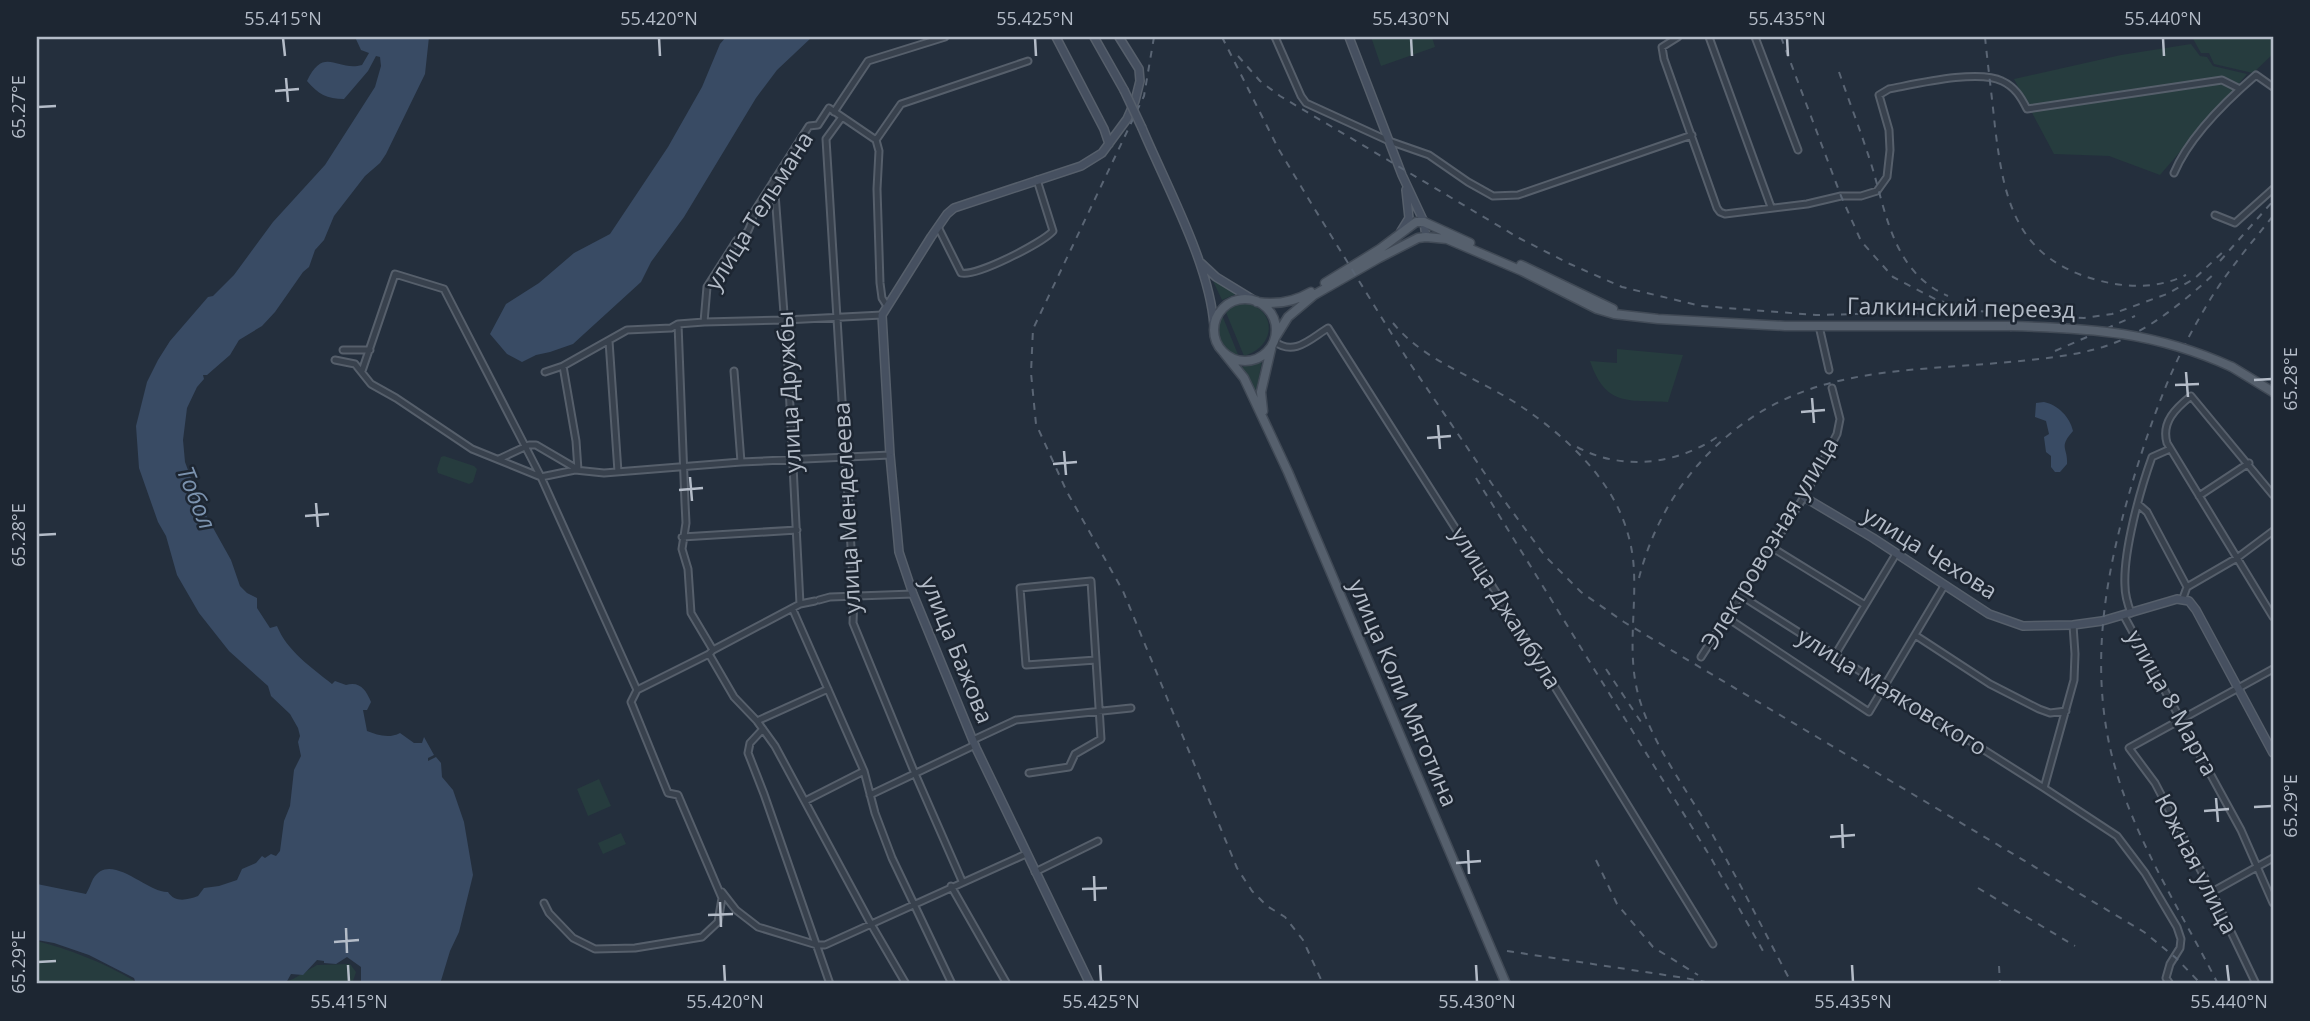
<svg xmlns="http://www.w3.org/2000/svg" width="2310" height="1021" viewBox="0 0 2310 1021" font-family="'Open Sans',sans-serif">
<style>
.green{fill:#263c3e}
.water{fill:#394b64}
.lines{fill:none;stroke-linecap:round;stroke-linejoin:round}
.street-casing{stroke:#565f6b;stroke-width:9}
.secondary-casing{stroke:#565f6b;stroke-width:10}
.primary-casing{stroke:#414a56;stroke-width:11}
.street{stroke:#38414d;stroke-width:5}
.secondary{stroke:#465060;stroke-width:7}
.primary{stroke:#56606d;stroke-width:8}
.rail{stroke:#5a6574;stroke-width:2;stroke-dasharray:7 7;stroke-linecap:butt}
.secondary-bridge-casing{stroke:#565f6b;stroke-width:10;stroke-linecap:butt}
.primary-bridge-casing{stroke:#414a56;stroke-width:11;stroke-linecap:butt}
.secondary-bridge{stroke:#465060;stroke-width:7}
.primary-bridge{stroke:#56606d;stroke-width:8}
.ticks{fill:none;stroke:#b4bcc8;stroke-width:2.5}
.labels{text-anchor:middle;stroke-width:5;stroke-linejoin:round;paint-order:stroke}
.street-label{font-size:23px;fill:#b4bcc8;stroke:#1d2632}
.water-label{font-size:24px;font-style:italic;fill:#7c93af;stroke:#1d2632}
.neatline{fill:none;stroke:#b4bcc8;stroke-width:2.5}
.ticks-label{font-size:18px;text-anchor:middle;fill:#b4bcc8}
</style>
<rect width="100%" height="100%" fill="#242f3d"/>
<path class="green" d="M 1371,37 L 1432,37 L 1435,47 L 1381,66 Z
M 2192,37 L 2273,37 L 2273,54 L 2253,73 L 2214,64 L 2209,53 L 2201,53 Z
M 2191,44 L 2200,56 L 2207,57 L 2213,66 L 2247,74 L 2160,175 L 2109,156 L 2054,154 L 2014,79 L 2121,55 Z
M 1213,281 L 1233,290 L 1236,294 L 1222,300 Z
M 1237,303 C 1275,301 1281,345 1244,356 L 1225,310 Z
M 1222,315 L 1239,357 C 1220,351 1213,333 1222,315 Z
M 1617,349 L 1683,355 L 1668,402 C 1627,400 1605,406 1590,361 L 1617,363 Z
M 1261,360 L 1262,361 L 1255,397 L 1242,367 Z
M 444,456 L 474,466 L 477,469 L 473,482 L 469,484 L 438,473 L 437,469 L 441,457 Z
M 599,779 L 611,806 L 588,816 L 577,789 Z
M 621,833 L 626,844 L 603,854 L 598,843 Z
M 37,941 C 71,950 102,962 133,980 L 133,984 L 37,984 Z
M 350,964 L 356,972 L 352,984 L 280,984 L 293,979 L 317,965 Z"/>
<path class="water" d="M 355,37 L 429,37 L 425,74 L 386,154 L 380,163 L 365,176 L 334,216 L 324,240 L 315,250 L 309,267 L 303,272 L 275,312 L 262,326 L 239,340 L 230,355 L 207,375 L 203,375 L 204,379 L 197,387 L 187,408 L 183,440 L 185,462 L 202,508 L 231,560 L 240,586 L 247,593 L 257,598 L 257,608 L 270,628 L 277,626 C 287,651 311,667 332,684 L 335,681 L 346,685 C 360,681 366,690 371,702 L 367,710 L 363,710 L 367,731 C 377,735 389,739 400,733 L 414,743 L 422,743 L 424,737 L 434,755 L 428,758 L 428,761 L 436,757 L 441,763 L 442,777 L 453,790 L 464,822 L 473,875 L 459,932 L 450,951 L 440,984 L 361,984 L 361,967 L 347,957 L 336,964 L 324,963 L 324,961 L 317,960 L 303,975 L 291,974 L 286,983 L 282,984 L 136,984 L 134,978 L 89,955 L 54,943 L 37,940 L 37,884 L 86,894 C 89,889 91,883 93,879 C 110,850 147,893 168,892 C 175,903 187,900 198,896 L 204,888 L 219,886 L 237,880 L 242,869 L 256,863 L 262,856 L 265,858 L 271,854 L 276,856 L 280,851 L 284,821 L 290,806 L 294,770 L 301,756 L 298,742 L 300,736 L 298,728 L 290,714 L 271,696 L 268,686 L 229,651 L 199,613 L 177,575 L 166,536 L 158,522 L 139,468 L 136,426 L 147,382 L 158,360 L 170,341 L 208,297 L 213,296 L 234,275 L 273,222 L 325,165 L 375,87 L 381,66 L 380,57 L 376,56 L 368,71 L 344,99 C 327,99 318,94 307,81 C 324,45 337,72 362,65 L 369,53 L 361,50 Z
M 726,37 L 812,37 L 777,70 L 756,98 L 684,217 L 651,262 L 641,282 L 573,344 L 550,352 L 536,355 L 522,362 L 507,354 L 490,334 L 506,304 L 539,283 L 574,253 L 610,234 L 668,147 L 702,87 L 720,44 Z
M 2044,402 C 2058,405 2070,417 2073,431 C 2058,448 2068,447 2067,464 L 2060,472 L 2055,472 L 2051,467 L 2051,456 L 2046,452 L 2044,437 L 2049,434 L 2046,421 L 2035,417 L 2036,403 Z"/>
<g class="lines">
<g class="street-casing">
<path id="street" d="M 1275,37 L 1301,96 L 1306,103 L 1389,141 L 1429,155 L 1468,182 L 1493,196 L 1518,195 L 1692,135
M 1678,37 L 1662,47 L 1664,59 L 1717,208 L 1720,212 L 1725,214 L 1807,204 L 1841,196 L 1861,196 L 1877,191 L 1887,177 L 1890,150 L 1889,130 L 1879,95 L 1889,89 C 1916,84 1978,69 2002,81 C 2015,87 2021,97 2027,109 L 2222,80 L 2240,89
M 1709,37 L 1771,207
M 1755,37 L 1798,150
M 834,112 L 868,61 L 945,37
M 842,117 L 826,139 L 854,596 L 853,623 L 913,769 L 962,881
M 876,140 L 901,104 L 1028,61
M 876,140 L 879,151 L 877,189 L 880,283 L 882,298 L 887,306
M 2174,173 C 2189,137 2227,100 2256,75 L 2273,87
M 774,180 L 788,367 L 800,604
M 2215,215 L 2235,223 L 2273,189
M 938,227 L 961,273 C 976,277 1042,243 1053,231 L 1037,180
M 704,322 L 707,287 L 737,240 C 749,236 751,224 754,212 L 809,126 L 818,125 L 829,108 L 876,140
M 678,324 L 685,503 L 686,523 L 682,549 L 688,569 L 691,613 L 713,650
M 1819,326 L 1829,370
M 609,341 L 618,472
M 1274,341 C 1294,357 1310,339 1328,328 L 1515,622 L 1713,944
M 343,350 L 370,350
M 335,360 L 355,364 L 371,384 L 396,398 L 472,449 L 541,477
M 563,366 L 576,441 L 578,470
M 362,371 L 395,274 L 444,289 L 541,477 L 637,690
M 734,371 L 741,462
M 545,372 L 563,366 L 627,330 L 671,328 L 678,324 L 704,322 L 785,320 L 882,315
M 499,459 L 529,445 L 536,445 L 577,469
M 541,477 L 575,470 L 604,473 L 741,462 L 890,455
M 2273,495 L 2191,396 C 2176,408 2161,422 2167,443 L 2273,617
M 2199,496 L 2249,463
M 2139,505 L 2147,512 L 2187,587
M 682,537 L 797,530
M 1771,547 L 1865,605
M 1740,595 L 2044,788
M 2183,598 L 2187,587 L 2237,558 L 2273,531
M 819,600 L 830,597 L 913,594
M 793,610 L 864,771 L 875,813 L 892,858 L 952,984
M 2131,613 C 2128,605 2125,595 2125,586 C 2123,552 2140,490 2152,457 L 2170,449
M 2124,616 L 2241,830 L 2273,903
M 1726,617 L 1869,712 L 1944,586
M 2073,625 L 2075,654 L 2074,680 L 2044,788 L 2117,836 L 2145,873 L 2177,927 L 2181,939 L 2180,948 L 2170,964 L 2166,978 L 2170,984
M 1915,635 L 1990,684 L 2039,709 L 2050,713 L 2066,711
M 709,654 L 734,697 L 757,721 L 775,746 L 871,924 L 906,984
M 1835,655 L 1896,554
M 1701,657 L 1804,497 L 1837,434 L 1840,419 L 1832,388
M 637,690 L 709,654 L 713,650 L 800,604 L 815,601
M 757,721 L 828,689
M 763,729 L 750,743 L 748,753 L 764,794 L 830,984
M 973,740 L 1016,720 L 1131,708
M 1029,773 L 1069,767 L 1075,754 L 1101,739 L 1091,581 L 1020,588 L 1026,665 L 1096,660
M 870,795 L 975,745
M 805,801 L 864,771
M 1035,872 L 1098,841
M 951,886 L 1007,984
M 722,892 L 736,910 L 758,927 L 817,945 L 825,945 L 1026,854
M 2212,892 L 2273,858
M 544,903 L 549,913 L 573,938 L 595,949 L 635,948 L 702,937 L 718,922 L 722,898 L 678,795 L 668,793 L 631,702 L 637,690
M 2256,984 L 2212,892 L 2155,783 L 2129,748 L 2273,669"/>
</g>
<g class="secondary-casing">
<path id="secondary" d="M 1056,37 L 1104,129 L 1109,144
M 1094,37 L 1124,90
M 1349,37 L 1402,175 L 1424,222 L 1426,237
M 1142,128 C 1166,185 1210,265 1214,326
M 1401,231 L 1409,218 L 1406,190
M 1201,263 L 1216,277 L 1252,299
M 1804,497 L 1873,538 L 1989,614 L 2023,626 L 2073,625 L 2102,621 L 2177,599 L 2189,601 L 2196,610 L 2273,753
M 1090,984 L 976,748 L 913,594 L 899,552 L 890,455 L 882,315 L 931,237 L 947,214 L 954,208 L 1081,166 L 1102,153 L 1127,119 L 1135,101 L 1140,81 L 1139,69 L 1119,37"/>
</g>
<g class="primary-casing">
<path id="primary" d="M 1521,265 L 1613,309
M 1325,283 L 1380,249 L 1416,222 L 1424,222 L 1470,243
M1214 330a31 31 0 1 1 62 0a31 31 0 1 1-62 0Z
M 1257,302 C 1276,305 1294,302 1311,292
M 1275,338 L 1288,317 L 1314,295 L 1379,258 L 1418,238 L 1426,237 L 1447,239 L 1522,271 L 1597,309 L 1614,314 L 1658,319 L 1785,326 L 2010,326
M 1224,353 L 1244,378 L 1288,472 L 1506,984
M 2232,367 L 2273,392
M 1263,411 L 1261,392 L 1271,349"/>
</g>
<use href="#street" class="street"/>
<use href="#secondary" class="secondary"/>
<use href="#primary" class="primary"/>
<path class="rail" d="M 1154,37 L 1144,96 L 1033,329 L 1031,373 L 1036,424 L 1067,492 L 1123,591 L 1237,868 L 1252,891 L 1267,906 L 1285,917 L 1303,940 L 1323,984
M 1222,37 L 1278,148 L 1311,203 L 1409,362 L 1492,484 L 1545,556 L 1581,592 L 1624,622 L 2144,932 L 2176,958 L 2201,984
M 1781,37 L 1841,196 L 1861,241 L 1893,277 L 1939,301 L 1962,306
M 1985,37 C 1988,67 1992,97 1995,127 C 2004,201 2016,258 2097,280 C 2127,288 2157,289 2186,275
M 1238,56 L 1260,81 L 1280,96 L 1519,238 L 1570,264 L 1622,287 L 1701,306 L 1816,315 L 1976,311 L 2084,318 L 2112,314 L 2167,294 L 2194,279 L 2224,251
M 1839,72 C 1850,104 1863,137 1873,170 C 1887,218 1895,273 1948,296
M 2220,261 L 2273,201
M 1393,323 C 1421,357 1462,372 1499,393 C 1537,414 1582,450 1606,487 C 1623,512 1633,542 1634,572 C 1636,616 1626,660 1641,704 C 1655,747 1684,786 1707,825 C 1737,877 1764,931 1792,984
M 2055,351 L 2135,316
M 1577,447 C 1621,471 1676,465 1717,437
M 1476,478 L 1711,858 L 1763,951
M 1639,578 C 1651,531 1674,489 1708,454 C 1795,365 1895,373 2009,362 C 2041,359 2073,356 2103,347 C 2146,333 2181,304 2214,274
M 1606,669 L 1643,725
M 1596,860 L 1617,904 L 1653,947 L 1698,975
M 1978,888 L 2075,946
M 1507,951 L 1685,978 L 1716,984
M 1999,966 L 2000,984
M 2218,984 C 2179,907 2127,829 2109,743 C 2089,647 2110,553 2139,461 C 2156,408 2175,358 2204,310 C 2223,276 2249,246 2273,216"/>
<g class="secondary-bridge-casing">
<path id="secondary-bridge" d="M 1124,90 L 1142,128"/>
</g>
<g class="primary-bridge-casing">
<path id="primary-bridge" d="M 2010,326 C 2092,328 2155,332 2232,367"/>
</g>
<use href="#secondary-bridge" class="secondary-bridge"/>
<use href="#primary-bridge" class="primary-bridge"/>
</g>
<path class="ticks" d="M 283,38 L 285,56M 659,38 L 660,56M 1035,38 L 1036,56M 1411,38 L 1412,56M 1787,38 L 1788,56M 2163,38 L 2164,56M 286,78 L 288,102M 275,91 L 299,89M 38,107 L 56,106M 2186,372 L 2188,397M 2254,380 L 2272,379M 2175,385 L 2199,384M 1812,398 L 1814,423M 1801,412 L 1825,410M 1438,425 L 1440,449M 1427,438 L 1451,436M 1064,451 L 1066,475M 1053,464 L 1077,462M 690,477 L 692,501M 679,490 L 703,488M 316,503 L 318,527M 305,516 L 329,514M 38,535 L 56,534M 2216,798 L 2218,822M 2254,807 L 2272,806M 2204,811 L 2229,809M 1842,824 L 1843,848M 1830,837 L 1855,835M 1468,850 L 1469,874M 1456,863 L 1481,861M 1094,876 L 1095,901M 1082,889 L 1107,888M 720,902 L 721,927M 708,915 L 733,914M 346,928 L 347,953M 334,942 L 359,940M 38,962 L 56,961M 348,965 L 349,982M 724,965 L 725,982M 1100,965 L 1101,982M 1476,965 L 1477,982M 1852,965 L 1853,982M 2227,965 L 2229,982"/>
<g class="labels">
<g class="street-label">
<text transform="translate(759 211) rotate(-58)" y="8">улица Тельмана</text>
<text transform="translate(1961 308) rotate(1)" y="8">Галкинский переезд</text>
<text transform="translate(789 392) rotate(-93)" y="8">улица Дружбы</text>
<text transform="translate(847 508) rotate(-93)" y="8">улица Менделеева</text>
<text transform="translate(1770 543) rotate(-59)" y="8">Электровозная улица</text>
<text transform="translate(1930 553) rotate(32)" y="8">улица Чехова</text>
<text transform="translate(1506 608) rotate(58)" y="8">улица Джамбула</text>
<text transform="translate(957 650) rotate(68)" y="8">улица Бажова</text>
<text transform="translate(1892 692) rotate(32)" y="8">улица Маяковского</text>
<text transform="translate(1403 693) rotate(67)" y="8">улица Коли Мяготина</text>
<text transform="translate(2172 703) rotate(61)" y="8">улица 8 Марта</text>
<text transform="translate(2196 864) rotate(63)" y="8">Южная улица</text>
</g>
<g class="water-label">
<text transform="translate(196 498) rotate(68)" y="8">Тобол</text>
</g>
</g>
<rect width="2310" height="1021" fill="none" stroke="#1d2632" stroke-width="77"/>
<rect x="38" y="38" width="2234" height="944" class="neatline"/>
<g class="ticks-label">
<text x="283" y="25">55.415°N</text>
<text x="659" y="25">55.420°N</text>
<text x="1035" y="25">55.425°N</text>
<text x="1411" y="25">55.430°N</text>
<text x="1787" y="25">55.435°N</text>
<text x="2163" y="25">55.440°N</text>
<text transform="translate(19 107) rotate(-90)" y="6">65.27°E</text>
<text transform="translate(2291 379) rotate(-90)" y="6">65.28°E</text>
<text transform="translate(19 535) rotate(-90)" y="6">65.28°E</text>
<text transform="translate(2291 806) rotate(-90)" y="6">65.29°E</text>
<text transform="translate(19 962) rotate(-90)" y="6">65.29°E</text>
<text x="349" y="1008">55.415°N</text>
<text x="725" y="1008">55.420°N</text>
<text x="1101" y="1008">55.425°N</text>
<text x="1477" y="1008">55.430°N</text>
<text x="1853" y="1008">55.435°N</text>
<text x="2229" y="1008">55.440°N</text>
</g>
</svg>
